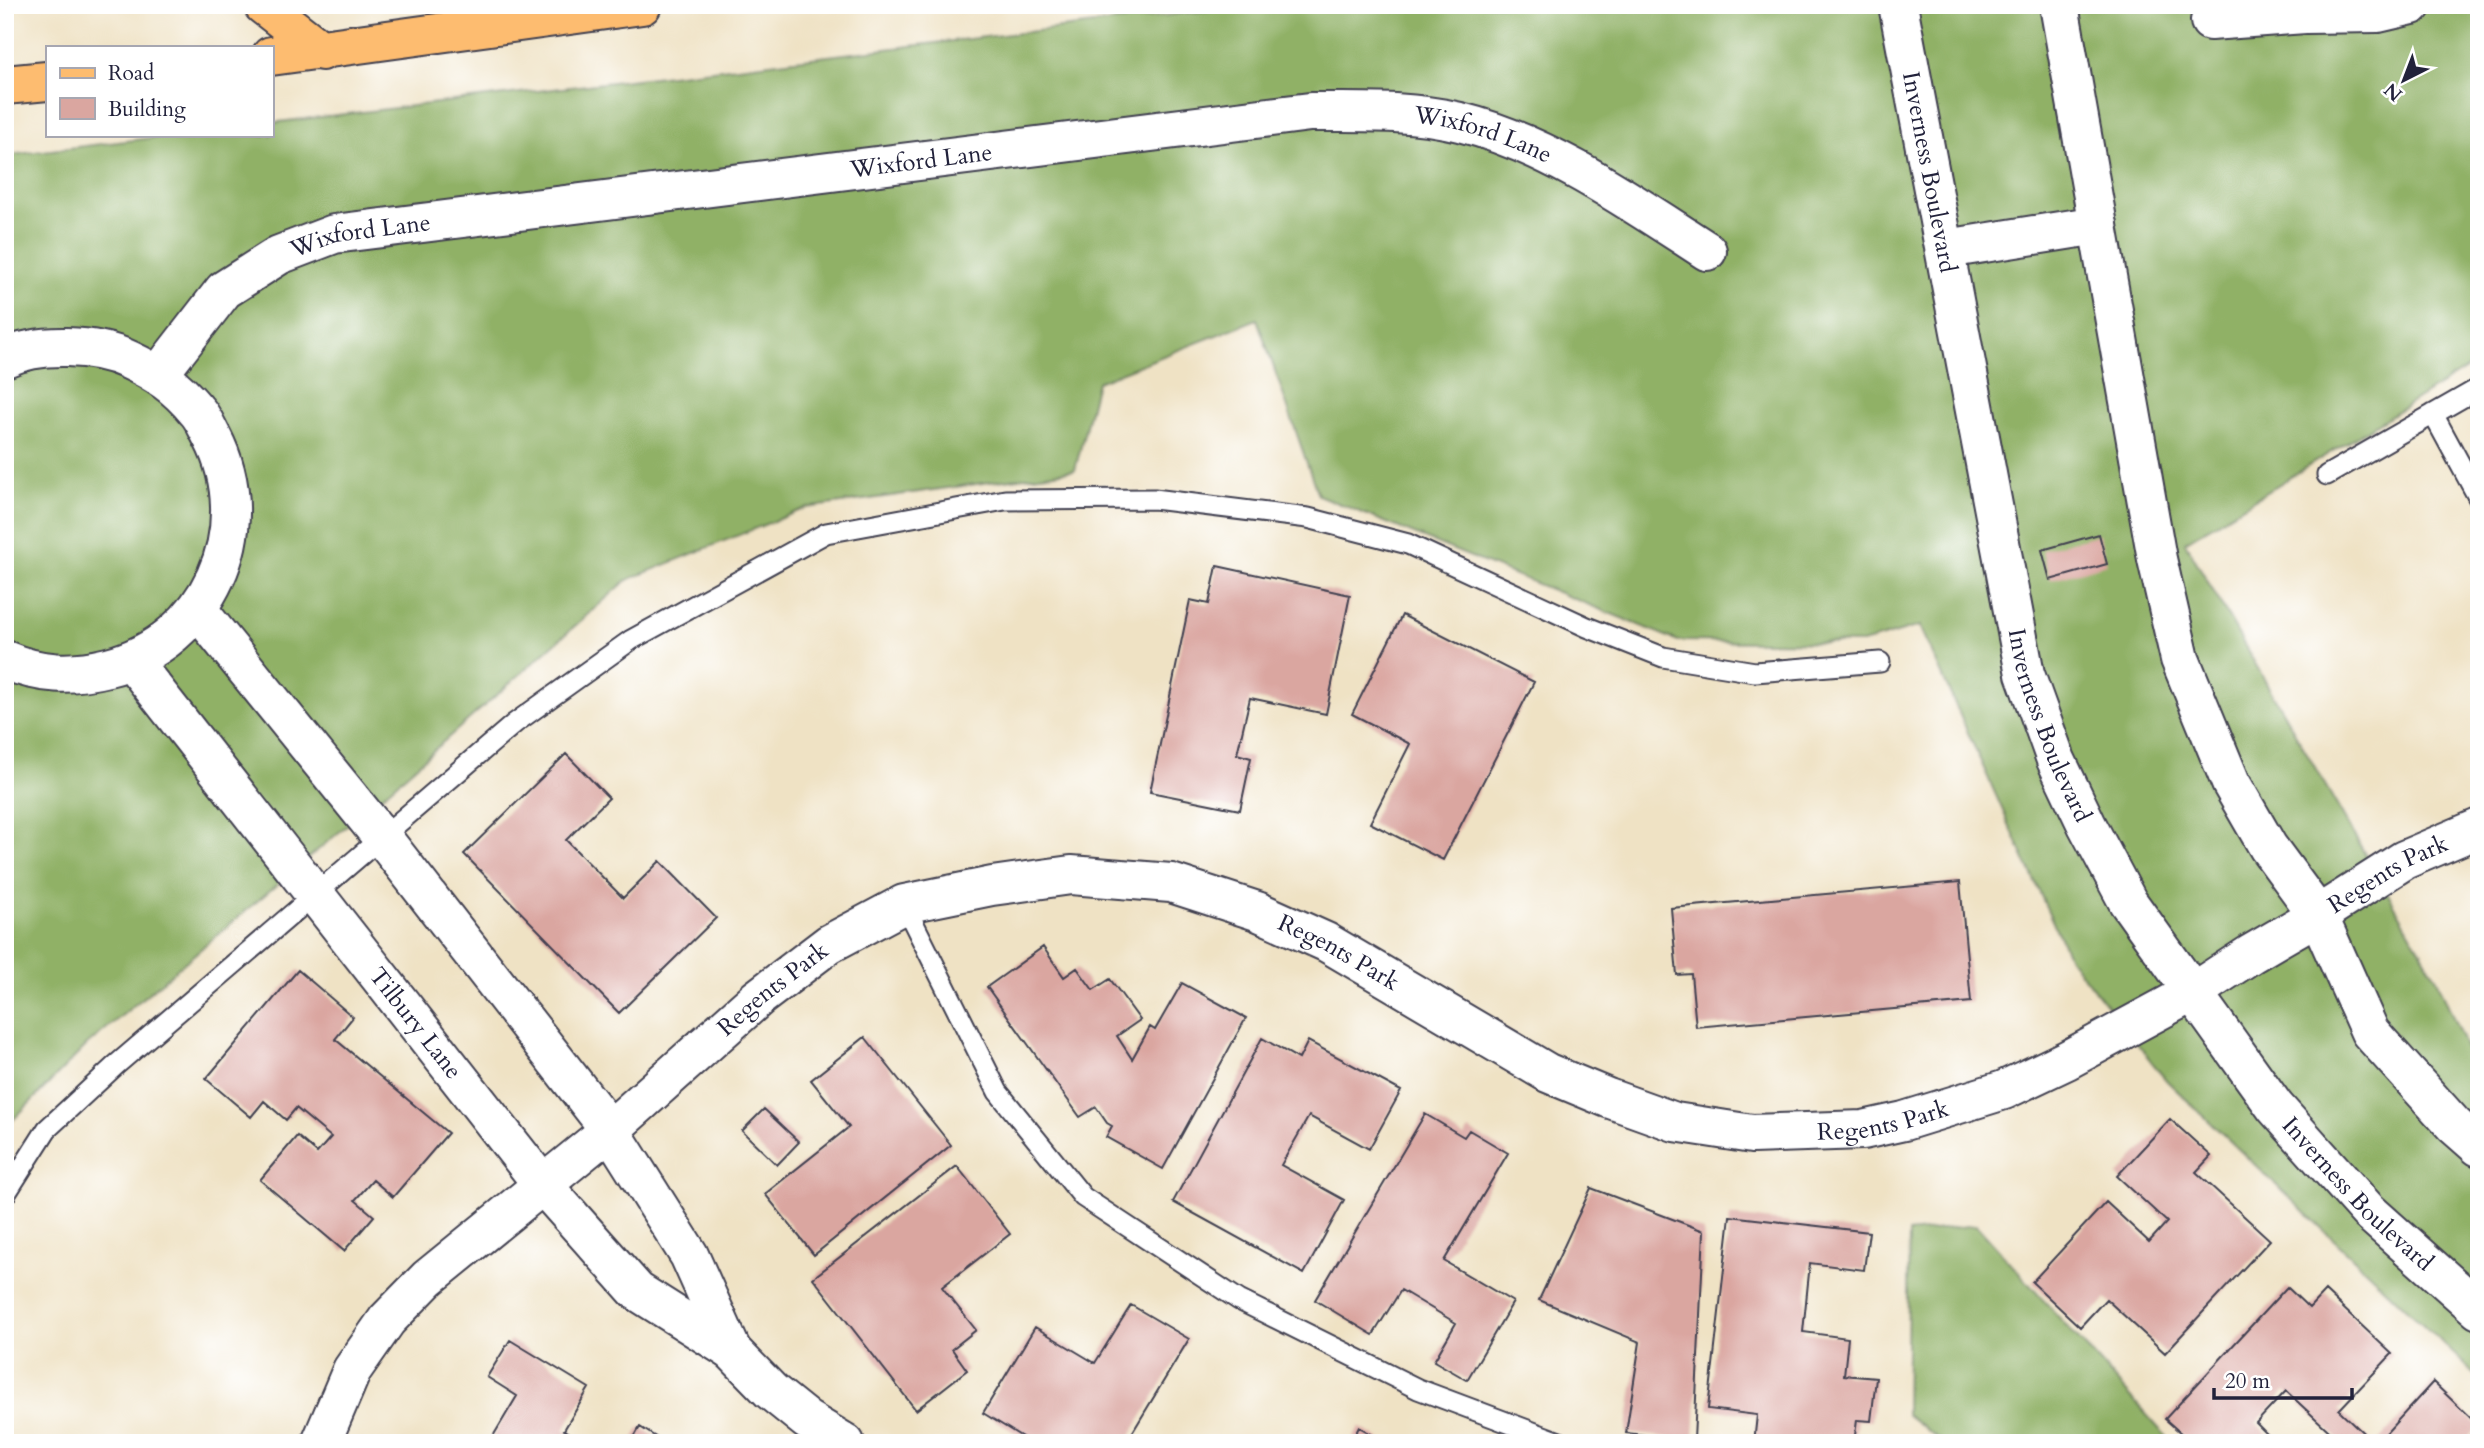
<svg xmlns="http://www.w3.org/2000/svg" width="2484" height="1448" viewBox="0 0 2484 1448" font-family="Cardo,serif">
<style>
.forest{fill:#90b166;stroke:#596a50;stroke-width:2}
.building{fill:#daa6a0}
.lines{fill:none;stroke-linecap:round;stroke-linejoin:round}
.service-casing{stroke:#413f50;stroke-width:23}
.minor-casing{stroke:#413f50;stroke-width:42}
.primary-casing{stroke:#413f50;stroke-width:42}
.service{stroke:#fff;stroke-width:19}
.minor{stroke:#fff;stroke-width:38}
.primary{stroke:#fdbc6f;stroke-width:38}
.labels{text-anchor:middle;stroke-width:6;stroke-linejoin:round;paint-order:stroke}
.street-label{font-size:24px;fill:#22223b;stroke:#fff}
</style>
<rect width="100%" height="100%" fill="#fff"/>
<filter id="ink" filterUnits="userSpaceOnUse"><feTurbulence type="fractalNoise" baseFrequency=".0143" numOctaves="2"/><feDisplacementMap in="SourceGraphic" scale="14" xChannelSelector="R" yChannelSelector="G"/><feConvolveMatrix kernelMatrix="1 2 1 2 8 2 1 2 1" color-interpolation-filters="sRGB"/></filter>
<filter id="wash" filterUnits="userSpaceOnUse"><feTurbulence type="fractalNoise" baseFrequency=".00686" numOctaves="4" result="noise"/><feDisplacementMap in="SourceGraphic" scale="28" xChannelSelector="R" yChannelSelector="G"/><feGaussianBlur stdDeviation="1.57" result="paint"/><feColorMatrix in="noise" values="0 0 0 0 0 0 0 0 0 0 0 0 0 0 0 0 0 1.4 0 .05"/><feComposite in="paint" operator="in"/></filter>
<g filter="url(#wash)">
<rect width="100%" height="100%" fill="#efe2c4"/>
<path class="forest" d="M 1252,5 L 2479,5 L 2479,361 L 2185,542 L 2437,979 L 2479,1079 L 2479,1378 L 2167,1081 L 2069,958 L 1920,626 L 1863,643 L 1678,641 L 1318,495 L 1257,319 L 1097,382 L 1075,470 L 806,508 L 627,580 L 383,795 L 87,1045 L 5,1128 L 5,158 L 10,155 L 176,135 L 271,135 L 271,123 Z
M 1976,1225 L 2172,1443 L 1944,1443 L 1906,1414 L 1909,1233 Z"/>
<g id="blocks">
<path class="building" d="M 2099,534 L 2107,564 L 2050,580 L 2042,550 Z
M 1217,566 L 1350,595 L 1326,714 L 1250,698 L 1237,754 L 1251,758 L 1240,810 L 1150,792 L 1190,600 L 1209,604 Z
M 1402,615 L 1534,682 L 1443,860 L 1370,823 L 1410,744 L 1352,714 Z
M 566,754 L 609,798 L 566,840 L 623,898 L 660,861 L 716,918 L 619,1013 L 464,854 Z
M 1960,882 L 1971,1002 L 1696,1027 L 1691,974 L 1677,975 L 1671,908 Z
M 1043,947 L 1064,977 L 1077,968 L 1093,990 L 1110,979 L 1140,1020 L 1117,1036 L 1132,1059 L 1150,1027 L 1155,1030 L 1182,983 L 1246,1018 L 1163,1169 L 1106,1137 L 1112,1126 L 1107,1123 L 1096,1107 L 1080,1117 L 987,987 Z
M 298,970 L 353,1017 L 335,1039 L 448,1133 L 393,1197 L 373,1180 L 355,1200 L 374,1216 L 344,1251 L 260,1180 L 297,1136 L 317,1153 L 331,1137 L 296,1108 L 286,1120 L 264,1101 L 251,1117 L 206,1079 Z
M 865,1037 L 951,1145 L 814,1255 L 765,1194 L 849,1127 L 811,1080 Z
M 1262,1038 L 1299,1059 L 1308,1041 L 1401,1091 L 1369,1149 L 1309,1116 L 1281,1165 L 1344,1200 L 1304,1274 L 1173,1202 Z
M 764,1109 L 799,1142 L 777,1165 L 742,1131 Z
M 1425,1114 L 1464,1137 L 1469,1130 L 1508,1153 L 1444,1261 L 1513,1302 L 1467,1380 L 1434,1361 L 1456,1323 L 1401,1290 L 1373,1335 L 1315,1300 Z
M 2170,1119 L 2211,1156 L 2196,1172 L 2270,1240 L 2165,1353 L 2106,1299 L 2080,1327 L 2032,1282 L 2106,1202 L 2149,1242 L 2167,1222 L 2117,1176 Z
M 957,1166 L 1010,1234 L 942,1287 L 976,1330 L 952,1349 L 967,1370 L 916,1410 L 813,1278 Z
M 1591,1188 L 1704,1231 L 1694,1440 L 1626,1433 L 1640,1342 L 1539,1300 Z
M 1730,1216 L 1869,1232 L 1864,1270 L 1810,1263 L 1803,1332 L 1848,1338 L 1844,1375 L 1876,1378 L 1871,1421 L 1857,1420 L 1854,1443 L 1754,1443 L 1757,1415 L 1708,1409 Z
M 2287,1287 L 2309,1308 L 2325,1291 L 2392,1354 L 2339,1410 L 2374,1443 L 2342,1443 L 2286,1391 L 2256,1423 L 2270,1437 L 2265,1443 L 2192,1443 L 2165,1419 Z
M 1131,1305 L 1189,1339 L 1126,1443 L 1032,1443 L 983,1413 L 1035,1327 L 1095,1363 Z
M 510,1340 L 589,1388 L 564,1430 L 585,1443 L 489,1443 L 517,1396 L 487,1377 Z
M 2433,1382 L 2479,1426 L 2463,1443 L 2377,1443 Z
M 640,1427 L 665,1443 L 631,1443 Z
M 1359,1427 L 1387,1443 L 1351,1443 Z"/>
</g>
</g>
<g filter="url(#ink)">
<use href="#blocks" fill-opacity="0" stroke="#413f50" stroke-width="2"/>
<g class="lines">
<g class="service-casing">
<path id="service" d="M 2433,414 L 2479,499
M 2327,475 L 2479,388
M 904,904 L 998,1092 L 1083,1197 L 1239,1300 L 1418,1389 L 1562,1443
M 5,1195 L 47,1129 L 116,1065 L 515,723 L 631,640 L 826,533 L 1005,500 L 1154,499 L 1308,518 L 1408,544 L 1587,627 L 1663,657 L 1755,672 L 1880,662"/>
</g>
<g class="minor-casing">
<g id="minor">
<path id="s1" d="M 1898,5 L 2025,674 L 2056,760 L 2087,825 L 2128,902 L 2275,1107 L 2368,1211 L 2479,1310"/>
<path d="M 2059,5 L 2157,559 L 2180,659 L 2231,783 L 2268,847 L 2318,915 L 2370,1032 L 2454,1125 L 2479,1147"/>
<path d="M 2210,21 L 2305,14 L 2378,13 L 2412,5"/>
<path d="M 1946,249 L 2098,225"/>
<path d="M 5,358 C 39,342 95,344 129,360 C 157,373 176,386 196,410 C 203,417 207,428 212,437 C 260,529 208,642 108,667 C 72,676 40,675 5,660"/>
<path id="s2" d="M 159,374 L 224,290 L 279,255 L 334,234 L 1310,112 C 1360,112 1411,110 1460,122 C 1549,144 1631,202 1707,251"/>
<path d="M 198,610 L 381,836 L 610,1130 L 689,1255 L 732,1351"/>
<path id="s3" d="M 132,661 L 542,1184 L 637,1291 L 732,1351 L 771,1391 L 807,1420 L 845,1443"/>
<path id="s4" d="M 321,1443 L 352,1370 L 387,1320 L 428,1278 L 610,1130 L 758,998 L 829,944 L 904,904 L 992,886 L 1071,875 L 1171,883 L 1257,911 L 1326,942 L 1548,1073 L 1608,1098 L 1675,1122 L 1752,1134 L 1863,1130 L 1904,1121 L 2004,1090 L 2067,1060 L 2193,992 L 2251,954 L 2318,915 L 2404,860 L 2479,828"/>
</g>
</g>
<g class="primary-casing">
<path id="primary" d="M 263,5 L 322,51
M 271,56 L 642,5
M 5,85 L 47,81"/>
</g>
<use href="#service" class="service"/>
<use href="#minor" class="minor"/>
<use href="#primary" class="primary"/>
</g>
</g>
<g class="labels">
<g class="street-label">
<text dy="8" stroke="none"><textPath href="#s2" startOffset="1390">Wixford Lane</textPath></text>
<text dy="8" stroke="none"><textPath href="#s2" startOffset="822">Wixford Lane</textPath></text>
<text dy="8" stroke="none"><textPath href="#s1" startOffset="170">Inverness Boulevard</textPath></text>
<text dy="8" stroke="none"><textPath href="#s2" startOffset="256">Wixford Lane</textPath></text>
<text dy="8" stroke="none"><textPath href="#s1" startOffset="737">Inverness Boulevard</textPath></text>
<text dy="8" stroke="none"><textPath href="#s4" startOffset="2413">Regents Park</textPath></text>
<text dy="8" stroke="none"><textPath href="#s4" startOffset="1258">Regents Park</textPath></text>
<text dy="8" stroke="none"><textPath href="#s4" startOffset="649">Regents Park</textPath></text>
<text dy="8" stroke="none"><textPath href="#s3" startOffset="460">Tilbury Lane</textPath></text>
<text dy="8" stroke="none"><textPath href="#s4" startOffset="1846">Regents Park</textPath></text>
<text dy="8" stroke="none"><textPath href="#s1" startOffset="1304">Inverness Boulevard</textPath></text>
</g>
</g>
<rect width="2484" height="1448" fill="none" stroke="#fff" stroke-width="28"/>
<rect x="46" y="46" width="228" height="91" fill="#ffffff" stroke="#a7a7b1" stroke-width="2"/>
<rect x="60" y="68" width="35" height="10" fill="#fdbc6f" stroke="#a7a7b1" stroke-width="2"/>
<text x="108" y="80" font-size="21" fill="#22223b">Road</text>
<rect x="60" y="98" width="35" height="21" fill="#daa6a0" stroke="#a7a7b1" stroke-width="2"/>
<text x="108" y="116" font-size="21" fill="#22223b">Building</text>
<g transform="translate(2404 80) rotate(222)" stroke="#ffffff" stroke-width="5" paint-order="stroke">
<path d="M0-5L12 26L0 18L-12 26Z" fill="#22223b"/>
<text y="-10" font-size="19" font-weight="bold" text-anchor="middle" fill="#22223b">N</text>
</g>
<path d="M2214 1388v10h138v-10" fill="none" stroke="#22223b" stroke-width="3.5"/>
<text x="2225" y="1388" font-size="21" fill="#22223b" stroke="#ffffff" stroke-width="5" paint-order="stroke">20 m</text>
</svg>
